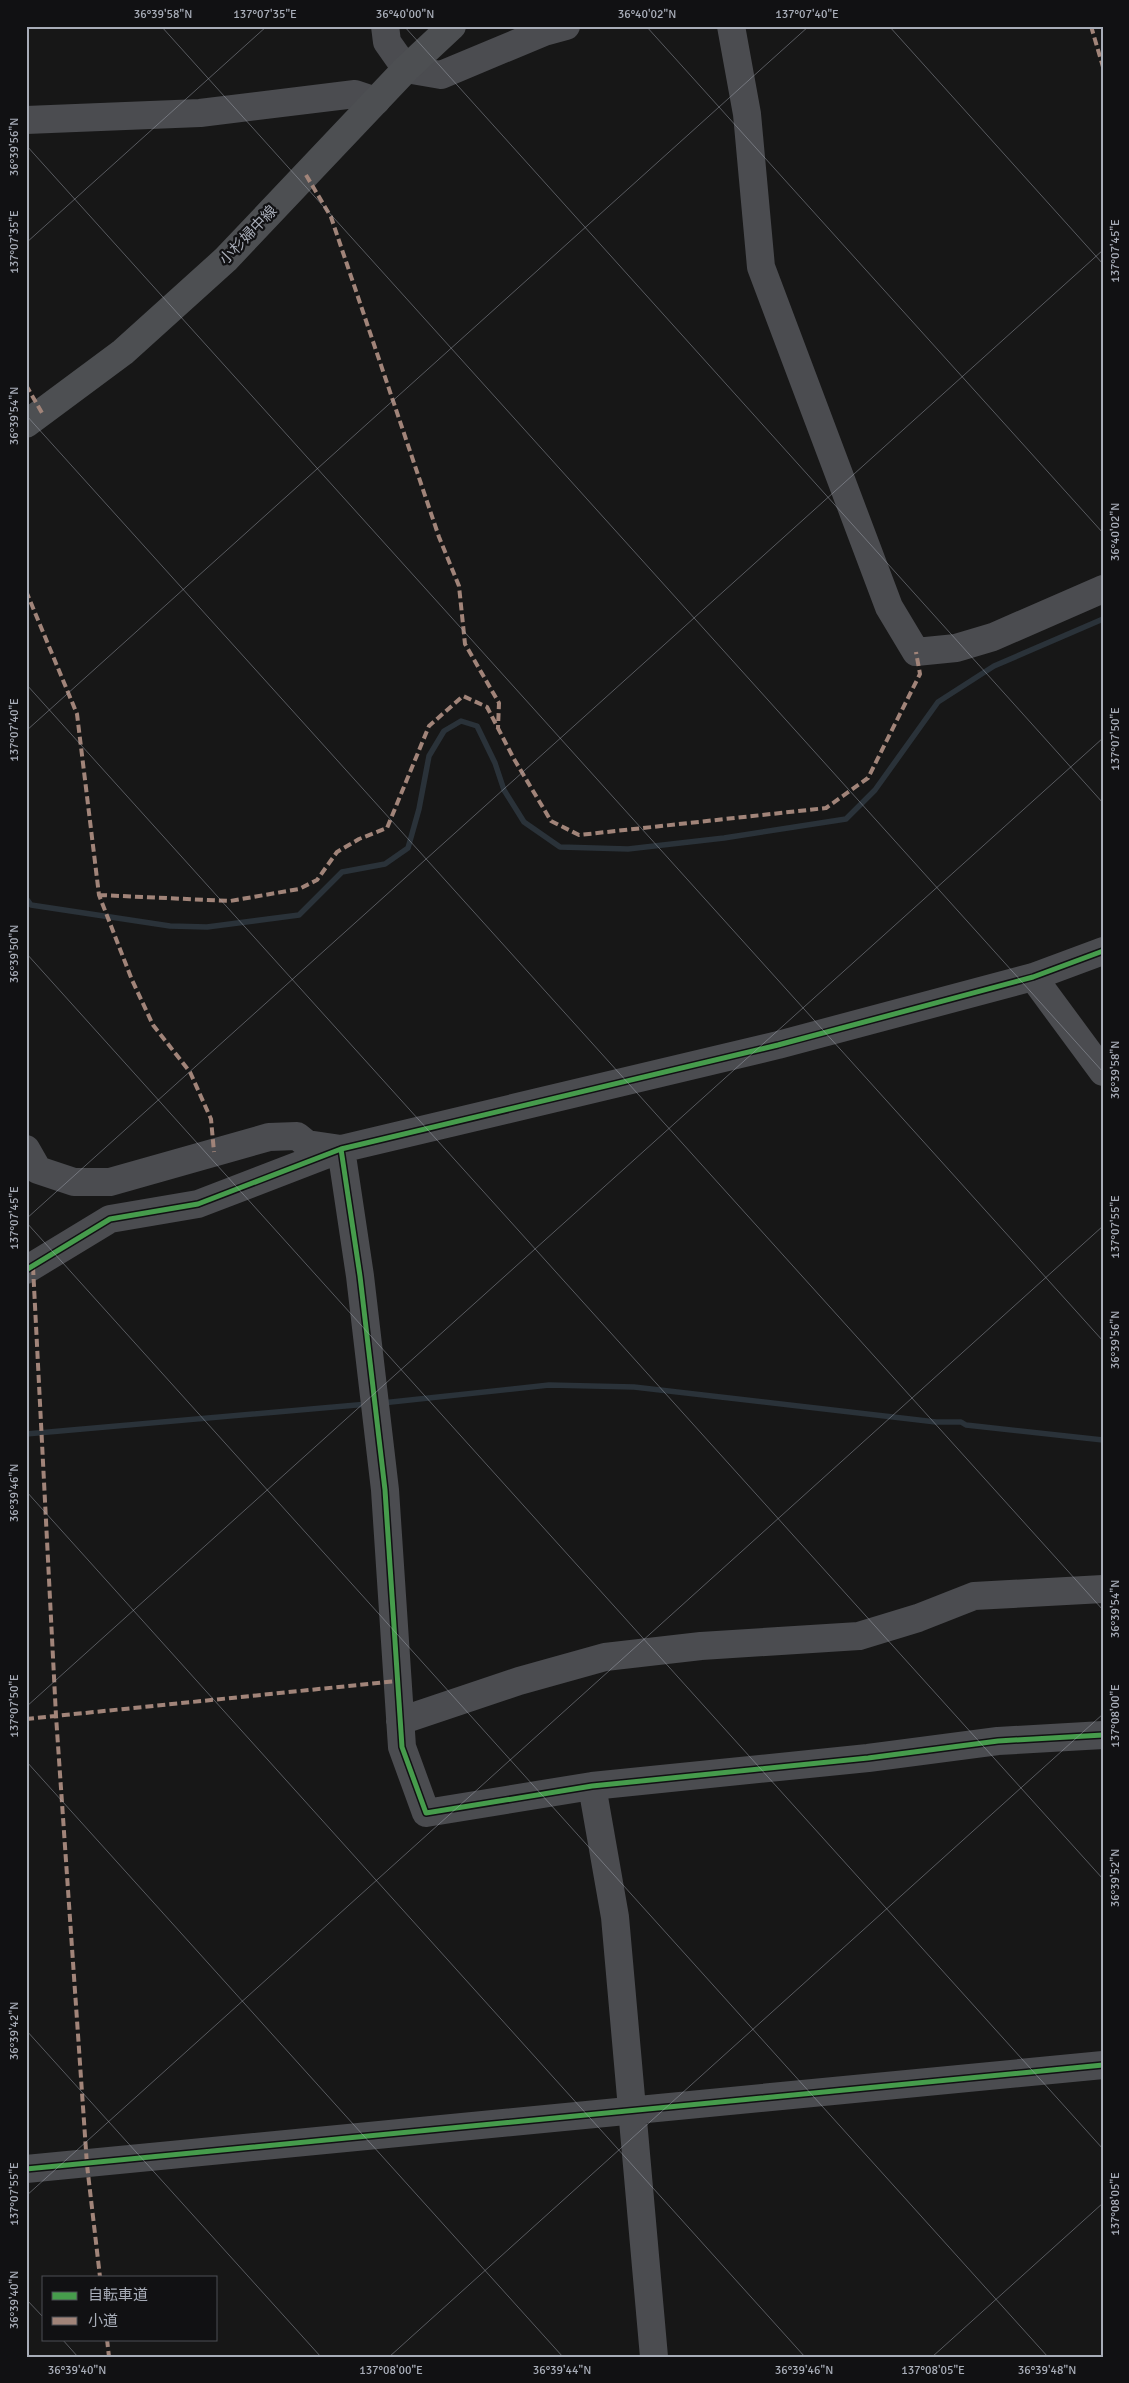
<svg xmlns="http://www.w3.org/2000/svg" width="1129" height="2383" viewBox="0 0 1129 2383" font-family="Signika,'Noto Sans JP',sans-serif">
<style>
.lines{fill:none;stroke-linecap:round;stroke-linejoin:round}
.stream{stroke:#2a3239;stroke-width:5.5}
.minor{stroke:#4b4c50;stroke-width:28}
.major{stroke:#4d4f52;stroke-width:28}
.quiet{stroke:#a18479;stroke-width:4;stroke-dasharray:8 4;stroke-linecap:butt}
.cycleway-casing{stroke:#111113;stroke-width:8}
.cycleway{stroke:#469c4c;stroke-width:5}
.ticks{fill:none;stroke:#a8adb8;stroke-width:1;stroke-opacity:0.45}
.labels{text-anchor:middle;stroke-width:4.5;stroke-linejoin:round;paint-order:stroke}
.street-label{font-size:15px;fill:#a8adb8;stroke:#111113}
.neatline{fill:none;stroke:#a8adb8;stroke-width:2}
.ticks-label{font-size:12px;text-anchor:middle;fill:#a8adb8}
</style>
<rect width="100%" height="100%" fill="#171717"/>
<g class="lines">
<path class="stream" d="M 26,898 L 31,905 L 170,926 L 207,927 L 299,915 L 342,872 L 385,864 L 408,848 L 419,809 L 429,756 L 444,731 L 461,721 L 477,726 L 495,763 L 504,790 L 524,822 L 560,847 L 628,849 L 724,838 L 846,819 L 875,790 L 938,702 L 994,666 L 1103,619
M 382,1403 L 549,1385 L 634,1387 L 936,1422 L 961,1422 L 966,1425 L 1103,1440
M 26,1434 L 368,1404"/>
<path class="minor" d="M 385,26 L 387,42 L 406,69 L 441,75 L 544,32 L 566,26
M 731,26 L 747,114 L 761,267 L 889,607 L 916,652 L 956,648 L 993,637 L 1103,589
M 26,120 L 200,113 L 355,94 L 376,101
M 1033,977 L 1103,1072
M 26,1149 L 38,1170 L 74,1182 L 110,1182 L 269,1137 L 297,1136 L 307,1144 L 341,1149
M 341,1149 L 360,1276 L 385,1490 L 402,1747 L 426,1813 L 592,1786 L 868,1758 L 998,1741 L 1103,1735
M 26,1270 L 110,1219 L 198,1204 L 341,1149 L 778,1045 L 1033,977 L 1103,951
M 400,1721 L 519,1681 L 605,1657 L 701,1646 L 859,1636 L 918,1618 L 974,1596 L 1103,1589
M 592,1786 L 615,1917 L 654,2357
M 26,2169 L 1103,2065"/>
<path class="major" d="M 26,424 L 123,352 L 226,259 L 406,69 L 452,26"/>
<path class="quiet" d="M 1091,26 L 1103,67
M 306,175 L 331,217 L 439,537 L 459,586 L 465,644 L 499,703 L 498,728
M 26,385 L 42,413
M 26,591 L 77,714 L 99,895 L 132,980 L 153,1025 L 190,1072 L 211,1119 L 214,1152
M 99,895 L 230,901 L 299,889 L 317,880 L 337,852 L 359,839 L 387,828 L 429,726 L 463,696 L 487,707 L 514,759 L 551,821 L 579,835 L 826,808 L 868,778 L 920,674 L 916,652
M 33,1267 L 56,1716 L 87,2165 L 100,2277
M 26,1719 L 397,1681
M 107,2339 L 109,2357"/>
<g class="cycleway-casing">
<path id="cycleway" d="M 341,1149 L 360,1276 L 385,1490 L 402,1747 L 426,1813 L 592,1786 L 868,1758 L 998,1741 L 1103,1735
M 26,1270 L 110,1219 L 198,1204 L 341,1149 L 778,1045 L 1033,977 L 1103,951
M 26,2169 L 1103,2065"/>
</g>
<use href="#cycleway" class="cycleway"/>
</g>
<path class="ticks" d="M 161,26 L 1103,1072M 404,26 L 1103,803M 646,26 L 1103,533M 889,26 L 1103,264M 26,145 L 1103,1341M 26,243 L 267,26M 26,415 L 1103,1610M 26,684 L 1103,1879M 26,731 L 809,26M 26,953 L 1103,2149M 26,1219 L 1103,250M 26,1222 L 1048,2357M 26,1491 L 805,2357M 26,1707 L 1103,738M 26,1761 L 563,2357M 26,2030 L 321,2357M 26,2196 L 1103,1226M 26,2299 L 44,2318M 62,2339 L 78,2357M 389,2357 L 1103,1714M 932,2357 L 1103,2203"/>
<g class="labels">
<g class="street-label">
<text transform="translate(248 235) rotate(-46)" y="5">小杉婦中線</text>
</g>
</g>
<rect width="1129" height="2383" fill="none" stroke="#111113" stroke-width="55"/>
<rect x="42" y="2276" width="175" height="65" fill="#111113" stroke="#4d4f55"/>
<rect x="52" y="2292" width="25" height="8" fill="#469c4c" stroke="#4d4f55"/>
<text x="88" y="2300" font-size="15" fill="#a8adb8">自転車道</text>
<rect x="52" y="2317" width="25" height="8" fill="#a18479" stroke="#4d4f55"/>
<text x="88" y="2326" font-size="15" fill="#a8adb8">小道</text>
<rect x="28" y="28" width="1074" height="2328" class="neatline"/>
<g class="ticks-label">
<text x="163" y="18">36°39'58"N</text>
<text x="265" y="18">137°07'35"E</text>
<text x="405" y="18">36°40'00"N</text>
<text x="647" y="18">36°40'02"N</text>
<text x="807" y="18">137°07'40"E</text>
<text transform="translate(14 147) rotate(-90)" y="4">36°39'56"N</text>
<text transform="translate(14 242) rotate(-90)" y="4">137°07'35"E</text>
<text transform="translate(1115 251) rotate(-90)" y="4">137°07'45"E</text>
<text transform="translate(14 416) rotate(-90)" y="4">36°39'54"N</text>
<text transform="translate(1115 532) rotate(-90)" y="4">36°40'02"N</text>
<text transform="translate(14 730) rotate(-90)" y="4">137°07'40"E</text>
<text transform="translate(1115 739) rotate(-90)" y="4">137°07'50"E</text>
<text transform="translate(14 954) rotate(-90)" y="4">36°39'50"N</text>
<text transform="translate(1115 1070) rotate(-90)" y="4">36°39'58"N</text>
<text transform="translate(14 1218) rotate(-90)" y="4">137°07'45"E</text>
<text transform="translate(1115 1227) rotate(-90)" y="4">137°07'55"E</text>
<text transform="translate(1115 1340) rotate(-90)" y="4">36°39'56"N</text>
<text transform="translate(14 1493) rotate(-90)" y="4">36°39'46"N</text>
<text transform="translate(1115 1609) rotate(-90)" y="4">36°39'54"N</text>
<text transform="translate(14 1706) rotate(-90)" y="4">137°07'50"E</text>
<text transform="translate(1115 1716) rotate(-90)" y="4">137°08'00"E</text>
<text transform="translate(1115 1878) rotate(-90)" y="4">36°39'52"N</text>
<text transform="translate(14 2031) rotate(-90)" y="4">36°39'42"N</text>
<text transform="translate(14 2194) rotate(-90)" y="4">137°07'55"E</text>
<text transform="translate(1115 2204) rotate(-90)" y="4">137°08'05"E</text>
<text transform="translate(14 2300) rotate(-90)" y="4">36°39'40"N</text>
<text x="77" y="2374">36°39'40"N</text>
<text x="391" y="2374">137°08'00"E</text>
<text x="562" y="2374">36°39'44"N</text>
<text x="804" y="2374">36°39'46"N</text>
<text x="933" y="2374">137°08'05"E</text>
<text x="1047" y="2374">36°39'48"N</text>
</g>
</svg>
